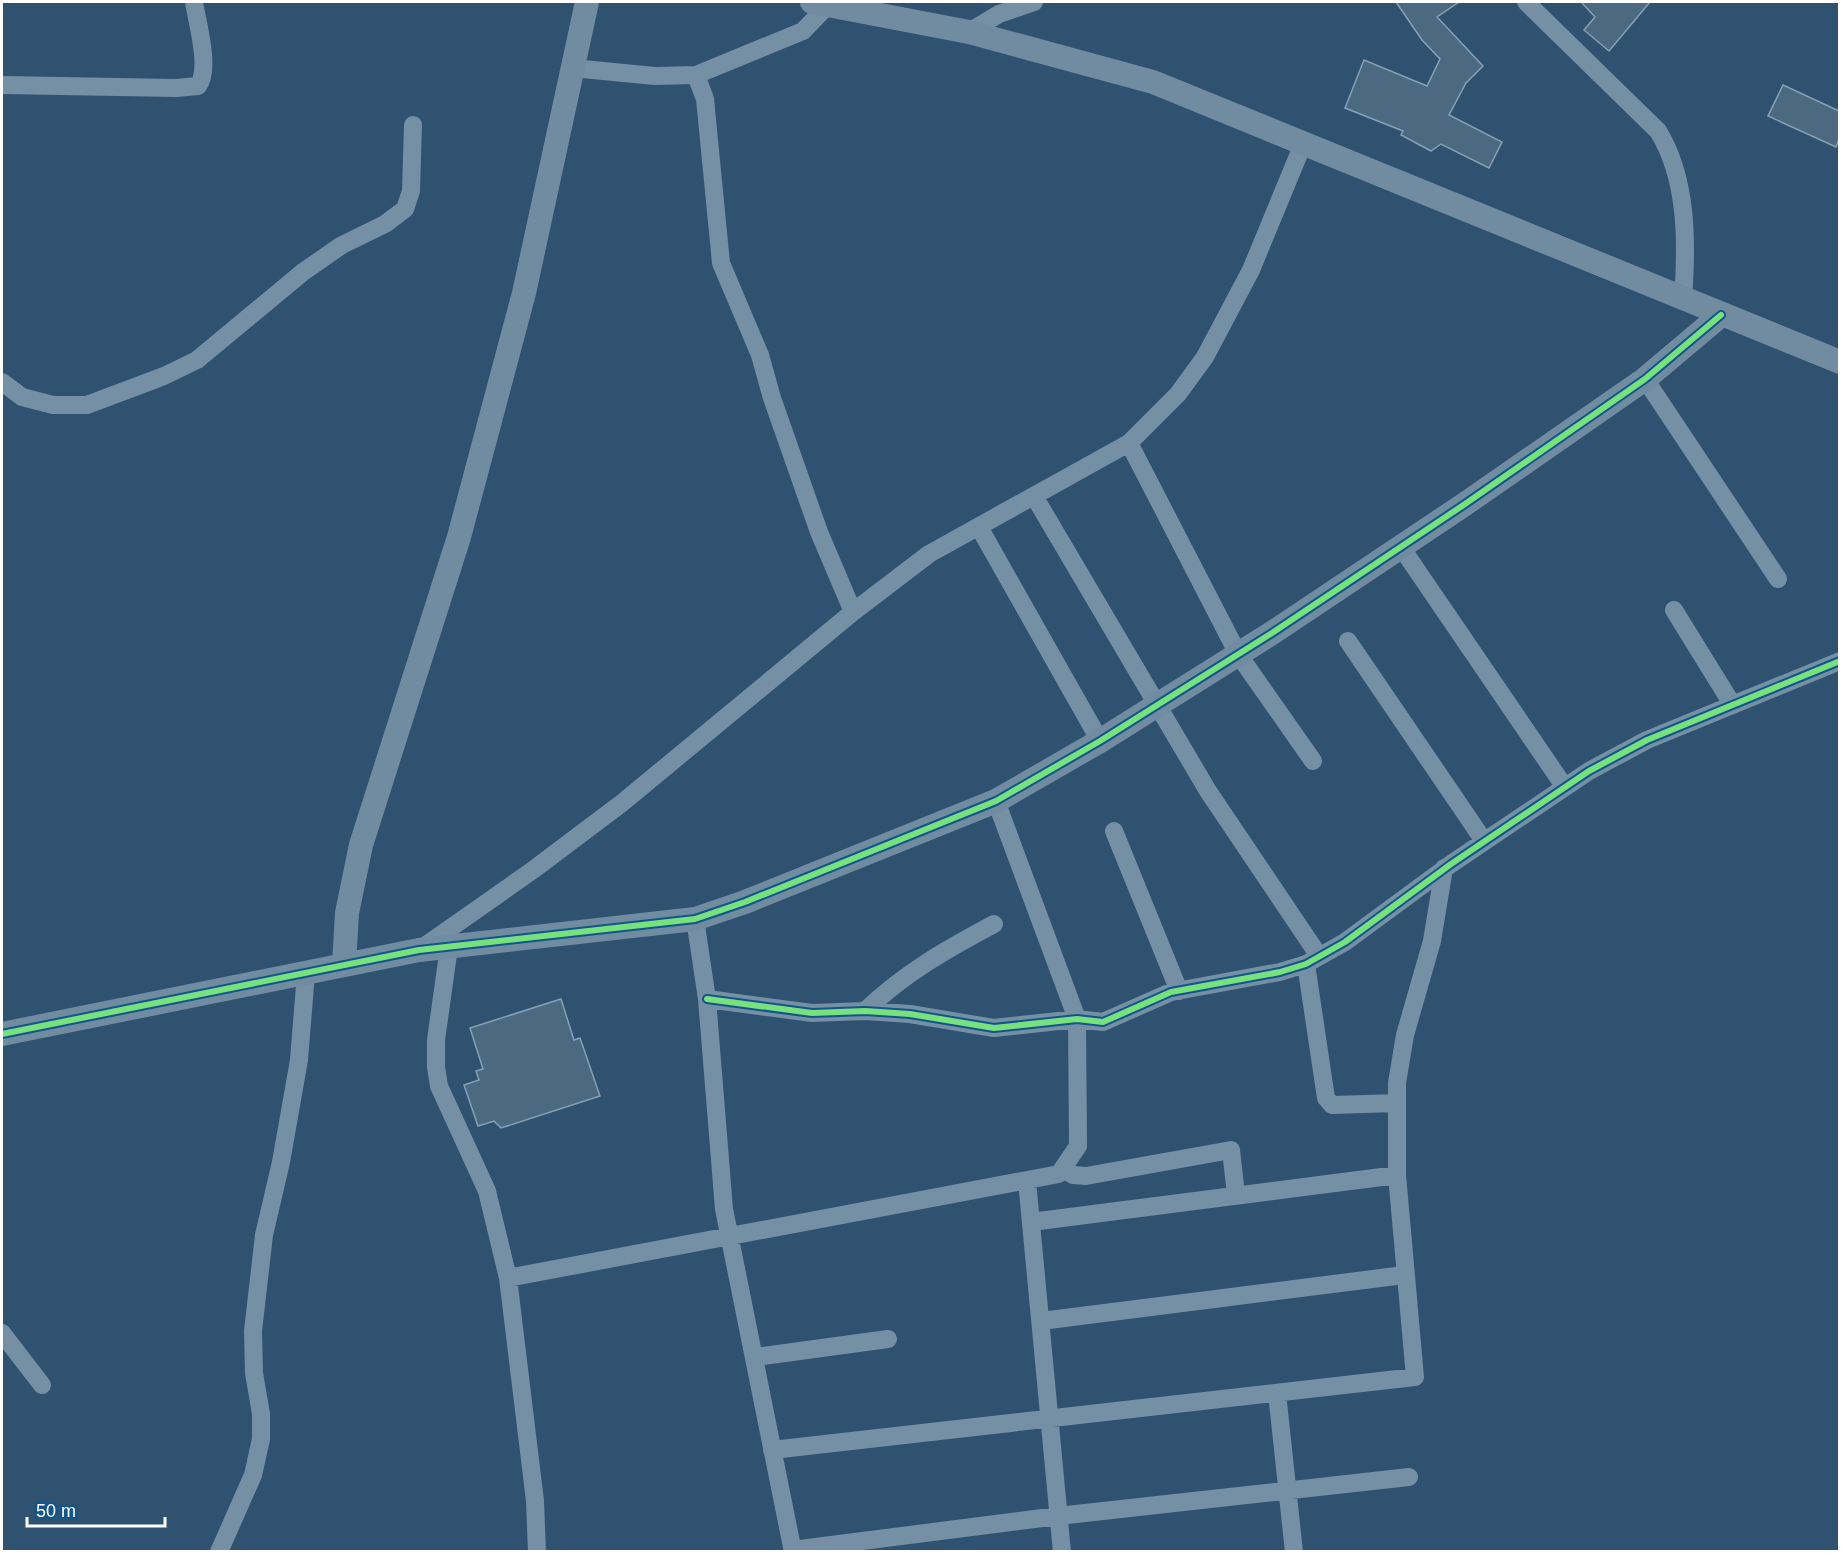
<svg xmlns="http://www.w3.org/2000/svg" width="1841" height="1553" viewBox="0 0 1841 1553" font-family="Arial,sans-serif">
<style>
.building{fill:#4b6980;stroke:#89a0b3;stroke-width:1.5}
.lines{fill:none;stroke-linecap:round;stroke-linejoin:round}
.street{stroke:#758fa5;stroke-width:18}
.secondary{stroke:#718ba1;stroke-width:24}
.cycleway-casing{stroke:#12548c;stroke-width:10}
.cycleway{stroke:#77e17e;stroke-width:6}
</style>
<rect width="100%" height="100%" fill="#2e5270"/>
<path class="building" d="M 1396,2 L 1459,2 L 1437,17 L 1483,66 L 1466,83 L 1449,115 L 1502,142 L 1489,168 L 1441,144 L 1431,151 L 1401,135 L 1403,131 L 1345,108 L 1364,60 L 1427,86 L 1440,59 L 1422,40 Z
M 1581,2 L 1650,2 L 1609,51 L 1584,30 L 1595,17 Z
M 1783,85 L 1839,111 L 1839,139 L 1836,147 L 1768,116 Z
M 561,999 L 574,1040 L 580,1038 L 600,1096 L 501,1128 L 494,1121 L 478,1126 L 464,1085 L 479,1080 L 476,1071 L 483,1069 L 470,1028 Z"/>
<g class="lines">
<path class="street" d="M 1526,2 L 1658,131 C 1688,179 1687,245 1683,299
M 969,32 L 999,14 L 1034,2
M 572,68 L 655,76 L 696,75 L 803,31 L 829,4
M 696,75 L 705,99 L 721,263 L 760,355 L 772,398 L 819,532 L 853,612
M 2,85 L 176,88 L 198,86 C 211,69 197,22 194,2
M 1645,379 L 1778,579
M 2,382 L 22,397 L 53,405 L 87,405 L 164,376 L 197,360 L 303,272 L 342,245 L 385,224 L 405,209 L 411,191 L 413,125
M 1129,443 L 1238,654 L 1313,761
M 1034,496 L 1208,791 L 1319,956
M 979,527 L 1100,741
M 1401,547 L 1564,786
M 1674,610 L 1732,704
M 1348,641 L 1484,841
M 1114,831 L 1179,991
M 695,919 L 707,999 L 724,1209 L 793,1552
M 449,947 L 436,1040 L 436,1067 L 439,1086 L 487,1191 L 508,1278 L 535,1501 L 537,1552
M 419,950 L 533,870 L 622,803 L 853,612 L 929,554 L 1129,443 L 1178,394 L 1205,357 L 1251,270 L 1303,144
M 1306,964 L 1326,1098 L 1332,1105 L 1397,1103
M 707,999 L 812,1013 L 865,1011 L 910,1014 L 994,1028 L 1077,1019 L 1103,1022 L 1171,992 L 1280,972 L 1306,964 L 1345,942 L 1451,864 L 1589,771 L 1647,740 L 1840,661
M 865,1011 C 903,974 947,949 994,924
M 1065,1169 L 1073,1175 L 1086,1176 L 1231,1150 L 1236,1195
M 1027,1181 L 1062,1552
M 1031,1222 L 1397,1175
M 508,1278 L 1059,1174 L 1078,1146 L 1077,1019 L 996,801
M 1041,1321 L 1404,1275
M 2,1333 L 42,1385
M 755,1357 L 888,1339
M 1277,1393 L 1294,1552
M 772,1450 L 1415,1377 L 1397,1175 L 1397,1083 L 1405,1035 L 1432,941 L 1444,868
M 792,1550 L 1058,1516 L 1409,1477
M 219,1552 L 253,1475 L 261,1439 L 261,1414 L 254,1373 L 253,1331 L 264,1235 L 281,1162 L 299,1060 L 306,973"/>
<path class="secondary" d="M 812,2 L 969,32 L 1153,82 L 1840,362
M 344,964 L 347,913 L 361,845 L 459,537 L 524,293 L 587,2
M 2,1034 L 419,950 L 695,919 L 745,902 L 996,801 L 1100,741 L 1272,633 L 1465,504 L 1645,379 L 1721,315"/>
<g class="cycleway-casing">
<path id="cycleway" d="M 707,999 L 812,1013 L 865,1011 L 910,1014 L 994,1028 L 1077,1019 L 1103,1022 L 1171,992 L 1280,972 L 1306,964 L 1345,942 L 1451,864 L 1589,771 L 1647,740 L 1840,661
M 2,1034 L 419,950 L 695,919 L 745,902 L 996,801 L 1100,741 L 1272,633 L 1465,504 L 1645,379 L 1721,315"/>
</g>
<use href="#cycleway" class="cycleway"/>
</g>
<rect width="1841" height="1553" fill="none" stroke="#ffffff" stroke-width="6"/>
<path d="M27 1517v9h138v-9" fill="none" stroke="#ffffff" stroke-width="3"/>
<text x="36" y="1517" font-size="18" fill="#ffffff" stroke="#12548c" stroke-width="4.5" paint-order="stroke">50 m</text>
</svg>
